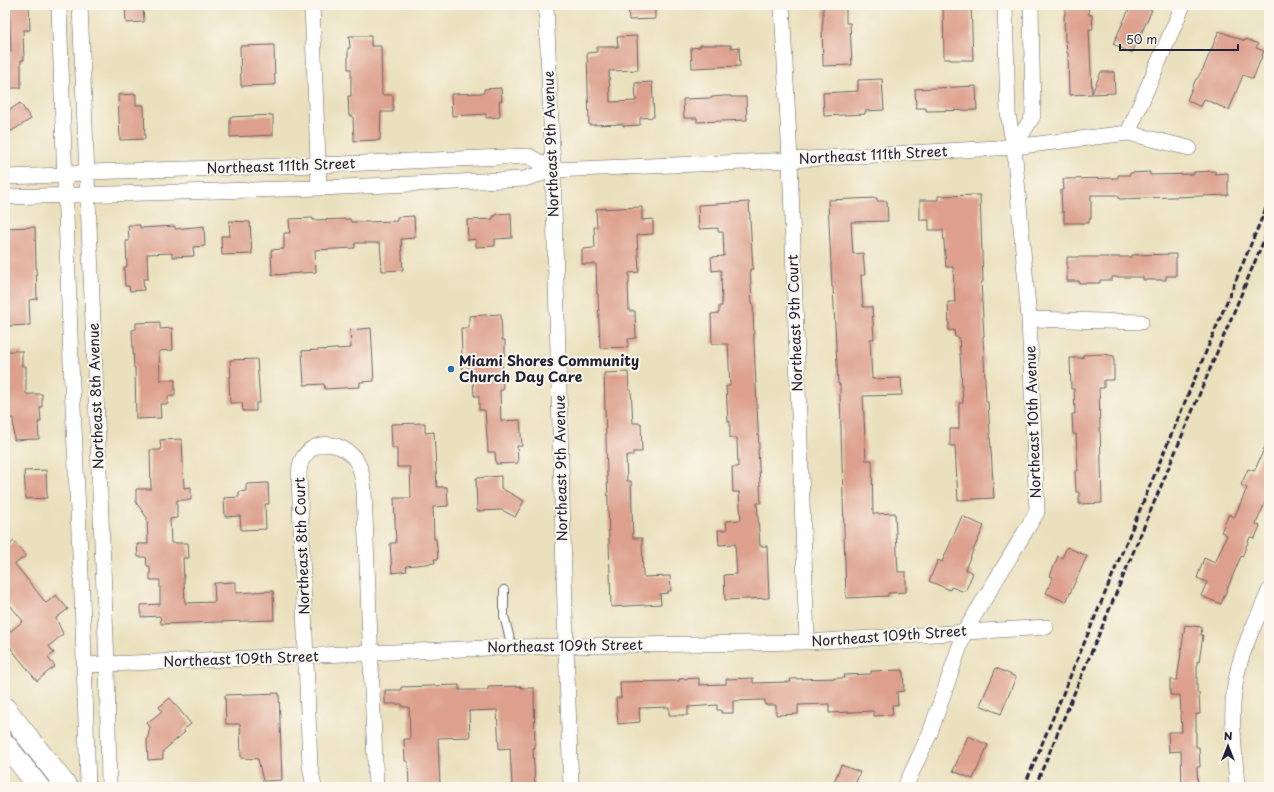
<svg xmlns="http://www.w3.org/2000/svg" width="1274" height="792" viewBox="0 0 1274 792" font-family="'Playpen Sans',sans-serif">
<style>
.building{fill:#dda08d}
.lines{fill:none;stroke-linecap:round;stroke-linejoin:round}
.lane-casing{stroke:#686468;stroke-width:10}
.street-casing{stroke:#686468;stroke-width:16}
.secondary-casing{stroke:#686468;stroke-width:22}
.lane{stroke:#fff;stroke-width:8}
.street{stroke:#fff;stroke-width:15}
.secondary{stroke:#fff;stroke-width:21}
.rail{stroke:#22223b;stroke-width:3;stroke-dasharray:6 3;stroke-linecap:butt}
.poi-dot{fill:#1f6fb2;stroke:#fbf7ec;stroke-width:1.5}
.labels{text-anchor:middle;stroke-width:4;stroke-linejoin:round;paint-order:stroke}
.street-label{font-size:14px;fill:#22223b;stroke:#fbf7ec}
.poi-label{font-size:14px;font-weight:bold;fill:#22223b;stroke:#fbf7ec;text-anchor:start}
</style>
<rect width="100%" height="100%" fill="#fbf7ec"/>
<filter id="ink" filterUnits="userSpaceOnUse"><feTurbulence type="fractalNoise" baseFrequency=".025" numOctaves="2"/><feDisplacementMap in="SourceGraphic" scale="8" xChannelSelector="R" yChannelSelector="G"/><feConvolveMatrix kernelMatrix="1 2 1 2 8 2 1 2 1" color-interpolation-filters="sRGB"/></filter>
<filter id="wash" filterUnits="userSpaceOnUse"><feTurbulence type="fractalNoise" baseFrequency=".012" numOctaves="4" result="noise"/><feDisplacementMap in="SourceGraphic" scale="16" xChannelSelector="R" yChannelSelector="G"/><feGaussianBlur stdDeviation="0.9" result="paint"/><feColorMatrix in="noise" values="0 0 0 0 0 0 0 0 0 0 0 0 0 0 0 0 0 1.4 0 .05"/><feComposite in="paint" operator="in"/></filter>
<g filter="url(#wash)">
<rect width="100%" height="100%" fill="#eae0bd"/>
<g id="blocks">
<path class="building" d="M 9,5 L 29,5 L 30,30 L 23,30 L 24,60 L 21,60 L 21,88 L 5,88 L 5,52 L 11,52 Z
M 125,5 L 143,5 L 144,22 L 126,23 Z
M 628,5 L 655,5 L 655,19 L 629,20 Z
M 823,5 L 846,5 L 846,23 L 850,23 L 852,65 L 823,66 L 822,24 L 823,24 Z
M 943,5 L 971,5 L 973,60 L 950,60 L 950,59 L 944,59 Z
M 1065,5 L 1088,5 L 1089,15 L 1092,15 L 1093,29 L 1089,29 L 1092,93 L 1101,72 L 1114,72 L 1115,93 L 1069,95 L 1068,53 L 1067,53 L 1066,41 L 1065,41 L 1064,15 L 1065,15 Z
M 1131,5 L 1141,5 L 1152,10 L 1132,53 L 1113,44 Z
M 1219,31 L 1245,41 L 1246,39 L 1258,44 L 1256,48 L 1264,51 L 1253,79 L 1243,75 L 1229,110 L 1204,99 L 1201,107 L 1187,100 L 1196,79 L 1197,79 L 1203,69 Z
M 349,36 L 371,36 L 371,46 L 381,46 L 382,95 L 393,95 L 393,112 L 381,112 L 380,140 L 354,141 L 353,116 L 349,116 L 348,96 L 351,96 L 351,69 L 348,69 L 348,48 L 350,48 Z
M 637,36 L 638,70 L 609,71 L 610,102 L 636,101 L 635,83 L 652,82 L 654,117 L 640,118 L 640,125 L 623,126 L 623,124 L 589,125 L 587,53 L 597,52 L 597,47 L 618,47 L 617,37 Z
M 274,45 L 275,85 L 241,86 L 240,46 Z
M 700,45 L 731,45 L 731,48 L 739,47 L 740,66 L 692,68 L 691,48 L 700,47 Z
M 882,79 L 884,110 L 865,111 L 865,114 L 824,116 L 823,93 L 858,91 L 858,80 Z
M 976,86 L 977,110 L 926,111 L 926,108 L 916,108 L 915,89 Z
M 501,88 L 502,101 L 499,101 L 500,117 L 486,118 L 486,114 L 452,116 L 451,94 L 484,93 L 484,89 Z
M 136,94 L 136,105 L 144,105 L 145,139 L 120,140 L 118,95 Z
M 724,96 L 731,96 L 731,97 L 746,97 L 747,120 L 697,122 L 697,118 L 684,118 L 683,99 L 712,98 L 712,97 Z
M 20,103 L 31,119 L 5,135 L 5,113 Z
M 273,115 L 273,135 L 230,137 L 230,117 Z
M 1215,171 L 1215,174 L 1228,173 L 1228,195 L 1119,199 L 1118,195 L 1091,195 L 1091,219 L 1089,219 L 1089,223 L 1064,223 L 1064,212 L 1062,212 L 1061,190 L 1064,190 L 1063,179 L 1118,178 L 1118,175 L 1130,175 L 1130,173 L 1150,172 L 1150,175 L 1194,174 L 1194,172 Z
M 980,195 L 983,282 L 981,282 L 984,336 L 983,336 L 986,402 L 988,402 L 994,498 L 958,500 L 955,446 L 950,446 L 950,429 L 959,429 L 959,403 L 963,403 L 959,337 L 955,337 L 954,330 L 949,331 L 948,302 L 955,302 L 953,267 L 946,267 L 943,230 L 929,230 L 929,220 L 920,220 L 920,200 L 938,200 L 938,196 Z
M 877,198 L 877,201 L 887,201 L 888,221 L 851,222 L 853,254 L 863,253 L 865,275 L 861,275 L 863,307 L 872,307 L 874,339 L 870,339 L 872,379 L 901,378 L 902,395 L 863,396 L 866,460 L 872,460 L 873,514 L 895,513 L 898,572 L 906,572 L 906,592 L 888,593 L 888,596 L 846,598 L 840,395 L 840,384 L 838,384 L 833,287 L 832,287 L 828,200 Z
M 749,202 L 753,269 L 750,269 L 752,303 L 753,303 L 754,343 L 759,449 L 758,449 L 761,503 L 757,503 L 760,546 L 767,546 L 769,598 L 725,600 L 724,575 L 737,574 L 735,544 L 719,545 L 718,530 L 727,530 L 726,521 L 741,520 L 739,492 L 733,492 L 732,467 L 738,467 L 737,438 L 730,438 L 730,421 L 728,422 L 726,386 L 730,386 L 728,344 L 712,344 L 711,314 L 719,313 L 719,306 L 722,306 L 721,270 L 712,271 L 711,257 L 724,256 L 723,232 L 718,232 L 718,228 L 699,229 L 698,205 Z
M 642,207 L 642,220 L 653,219 L 653,234 L 637,235 L 639,272 L 629,273 L 629,284 L 628,284 L 629,311 L 635,311 L 636,338 L 628,339 L 628,347 L 600,348 L 598,294 L 597,294 L 596,264 L 582,264 L 582,249 L 595,248 L 594,227 L 597,227 L 596,209 Z
M 511,213 L 512,238 L 495,239 L 495,246 L 476,247 L 476,239 L 468,240 L 467,220 L 493,219 L 493,216 L 496,216 L 496,214 Z
M 414,216 L 415,238 L 401,239 L 403,270 L 382,271 L 380,243 L 355,243 L 355,248 L 315,250 L 316,272 L 272,275 L 271,250 L 284,249 L 284,233 L 290,233 L 289,219 L 313,218 L 313,220 L 350,219 L 351,222 L 366,222 L 397,221 L 397,217 Z
M 229,221 L 250,222 L 252,254 L 222,255 L 221,236 L 230,236 Z
M 128,225 L 140,225 L 140,228 L 175,226 L 175,229 L 204,226 L 205,246 L 193,247 L 194,256 L 172,257 L 172,253 L 147,254 L 148,279 L 143,279 L 144,290 L 130,291 L 129,286 L 125,286 L 124,267 L 127,267 L 126,241 L 129,241 Z
M 35,227 L 37,299 L 29,300 L 30,325 L 8,326 L 7,312 L 5,312 L 5,287 L 6,287 L 5,228 Z
M 1176,254 L 1176,276 L 1166,276 L 1166,280 L 1143,280 L 1143,277 L 1112,277 L 1112,280 L 1100,280 L 1100,283 L 1079,283 L 1079,281 L 1067,281 L 1067,257 L 1132,257 L 1132,255 Z
M 501,314 L 502,340 L 505,340 L 505,355 L 502,355 L 503,390 L 500,390 L 501,421 L 520,420 L 522,446 L 517,446 L 518,463 L 496,464 L 495,452 L 488,452 L 485,410 L 479,410 L 479,396 L 474,396 L 473,380 L 463,381 L 461,328 L 469,328 L 469,316 Z
M 160,322 L 160,329 L 172,328 L 173,350 L 159,351 L 160,380 L 175,380 L 175,396 L 168,396 L 168,404 L 160,404 L 161,418 L 136,419 L 135,368 L 134,368 L 132,330 L 136,329 L 136,323 Z
M 371,328 L 374,381 L 360,382 L 360,387 L 325,389 L 324,384 L 304,385 L 302,351 L 351,348 L 350,330 Z
M 5,351 L 22,351 L 22,366 L 26,366 L 26,394 L 42,394 L 42,407 L 40,407 L 41,422 L 38,422 L 39,439 L 14,440 L 13,418 L 5,419 Z
M 1104,354 L 1114,356 L 1114,380 L 1104,380 L 1104,388 L 1099,388 L 1102,503 L 1079,504 L 1079,492 L 1076,492 L 1075,471 L 1078,471 L 1076,434 L 1073,434 L 1072,414 L 1075,414 L 1074,389 L 1071,389 L 1070,358 L 1083,358 L 1083,355 Z
M 257,359 L 260,403 L 256,403 L 256,411 L 243,411 L 242,403 L 230,403 L 229,377 L 231,377 L 230,360 Z
M 628,372 L 629,390 L 631,390 L 633,423 L 641,423 L 642,452 L 633,452 L 633,456 L 626,456 L 627,481 L 631,481 L 633,538 L 642,538 L 643,577 L 670,576 L 671,591 L 668,591 L 668,593 L 660,594 L 661,604 L 611,607 L 604,373 Z
M 425,423 L 425,433 L 434,432 L 437,487 L 447,487 L 448,506 L 433,507 L 434,539 L 436,539 L 438,559 L 434,559 L 435,563 L 406,566 L 407,571 L 392,573 L 390,543 L 396,543 L 394,498 L 411,498 L 410,467 L 397,467 L 397,448 L 392,448 L 391,424 Z
M 1269,437 L 1269,493 L 1256,524 L 1260,526 L 1255,538 L 1250,537 L 1242,557 L 1241,556 L 1221,604 L 1201,596 L 1207,582 L 1197,578 L 1204,558 L 1215,563 L 1227,535 L 1221,532 L 1229,514 L 1234,517 L 1235,516 L 1247,488 L 1241,485 L 1248,469 L 1254,471 L 1255,470 Z
M 182,439 L 184,488 L 191,487 L 191,500 L 177,500 L 177,518 L 170,519 L 171,543 L 188,543 L 189,558 L 183,558 L 185,603 L 215,602 L 214,583 L 236,582 L 236,593 L 273,591 L 274,620 L 161,624 L 160,616 L 141,617 L 141,605 L 160,604 L 160,580 L 150,580 L 150,566 L 147,566 L 146,557 L 138,557 L 137,544 L 148,544 L 147,518 L 136,502 L 136,489 L 151,489 L 150,450 L 161,450 L 160,440 Z
M 46,470 L 47,498 L 26,499 L 24,471 Z
M 501,476 L 501,488 L 524,501 L 515,517 L 502,510 L 477,511 L 476,478 Z
M 268,483 L 269,504 L 265,504 L 266,529 L 241,530 L 240,516 L 225,517 L 224,498 L 239,497 L 239,492 L 246,491 L 246,484 Z
M 962,516 L 984,526 L 965,569 L 973,573 L 965,592 L 951,587 L 950,590 L 929,581 L 938,560 L 942,562 Z
M 14,541 L 26,556 L 15,564 L 46,603 L 56,595 L 68,609 L 56,618 L 63,634 L 49,646 L 54,653 L 48,658 L 55,666 L 37,681 L 5,641 L 5,636 L 23,621 L 5,599 L 5,549 Z
M 1067,547 L 1087,556 L 1066,602 L 1046,593 L 1053,577 L 1050,576 L 1058,556 L 1062,558 Z
M 1185,625 L 1202,627 L 1201,635 L 1203,635 L 1199,662 L 1197,661 L 1197,693 L 1199,692 L 1200,714 L 1196,714 L 1196,747 L 1199,747 L 1200,767 L 1197,767 L 1198,787 L 1182,787 L 1181,751 L 1169,752 L 1168,732 L 1182,732 L 1180,695 L 1170,695 L 1170,680 L 1177,680 Z
M 996,668 L 1016,677 L 1001,714 L 980,705 Z
M 903,670 L 904,691 L 897,692 L 898,705 L 892,705 L 893,715 L 874,716 L 873,711 L 829,713 L 829,704 L 798,705 L 798,714 L 776,715 L 776,705 L 765,705 L 765,700 L 733,701 L 733,713 L 721,713 L 721,710 L 717,710 L 717,705 L 688,707 L 688,715 L 669,715 L 669,707 L 639,708 L 640,722 L 618,724 L 616,698 L 621,698 L 620,682 L 679,681 L 679,679 L 699,678 L 699,685 L 726,684 L 726,679 L 753,678 L 753,683 L 791,682 L 790,679 L 845,678 L 844,675 L 871,674 L 871,671 Z
M 459,685 L 459,690 L 488,690 L 488,687 L 521,686 L 521,688 L 534,688 L 535,748 L 533,748 L 535,787 L 512,787 L 510,748 L 499,749 L 497,710 L 469,711 L 470,737 L 438,738 L 440,787 L 409,787 L 408,761 L 405,761 L 404,739 L 410,739 L 409,707 L 402,707 L 402,704 L 385,704 L 385,690 L 401,690 L 401,687 Z
M 279,693 L 282,780 L 263,781 L 258,759 L 241,758 L 240,724 L 226,724 L 225,695 Z
M 170,698 L 191,724 L 183,730 L 185,732 L 163,751 L 163,759 L 148,760 L 147,741 L 150,727 L 147,723 L 162,711 L 159,707 Z
M 968,736 L 988,745 L 973,779 L 953,771 Z
M 841,765 L 860,772 L 854,787 L 832,787 Z"/>
</g>
</g>
<g filter="url(#ink)">
<use href="#blocks" fill-opacity="0" stroke="#686468" stroke-width="1"/>
<g class="lines">
<g class="lane-casing">
<path id="lane" d="M 504,590 L 504,616 L 512,647"/>
</g>
<g class="street-casing">
<path id="street" d="M 59,5 L 71,364 L 82,596 L 88,787
M 80,5 L 107,664 L 109,787
M 312,5 L 319,188
M 546,5 L 553,170 L 566,646 L 571,787
M 782,5 L 790,160 L 807,642
M 1128,133 L 1183,5
M 1014,147 L 1033,116 L 1031,5
M 5,177 L 65,175 L 87,172 L 318,165 L 529,156 L 553,170
M 5,197 L 319,188 L 524,179 L 553,170 L 790,160 L 1014,147 L 1128,133 L 1189,148
M 1029,319 L 1141,322
M 84,665 L 512,647 L 807,642 L 1046,627
M 314,787 L 310,766 L 299,475 C 299,469 300,463 303,458 C 317,436 345,443 357,462 C 362,470 363,481 364,491 L 376,787
M 905,787 L 930,733 L 965,631 L 1037,512 L 1029,319 L 1014,147 L 1008,114 L 1005,5
M 1237,787 C 1235,753 1229,714 1236,680 C 1241,649 1257,620 1269,591"/>
</g>
<g class="secondary-casing">
<path id="secondary" d="M 5,708 L 67,787
M 5,744 L 39,787"/>
</g>
<use href="#lane" class="lane"/>
<use href="#street" class="street"/>
<use href="#secondary" class="secondary"/>
<path class="rail" d="M 1024,787 L 1269,201
M 1035,787 L 1269,228"/>
</g>
</g>
<circle class="poi-dot" cx="451" cy="369" r="4"/>
<g class="labels">
<g class="street-label">
<text transform="translate(551 144) rotate(-92)" y="5">Northeast 9th Avenue</text>
<text transform="translate(873 155) rotate(-3)" y="5">Northeast 111th Street</text>
<text transform="translate(281 166) rotate(-2)" y="5">Northeast 111th Street</text>
<text transform="translate(795 323) rotate(-92)" y="5">Northeast 9th Court</text>
<text transform="translate(96 396) rotate(-92)" y="5">Northeast 8th Avenue</text>
<text transform="translate(1033 422) rotate(-92)" y="5">Northeast 10th Avenue</text>
<text transform="translate(561 468) rotate(-91)" y="5">Northeast 9th Avenue</text>
<text transform="translate(302 546) rotate(-92)" y="5">Northeast 8th Court</text>
<text transform="translate(889 636) rotate(-4)" y="5">Northeast 109th Street</text>
<text transform="translate(565 646) rotate(-1)" y="5">Northeast 109th Street</text>
<text transform="translate(241 659) rotate(-2)" y="5">Northeast 109th Street</text>
</g>
<g class="poi-label">
<text x="459" y="366">Miami Shores Community<tspan x="459" dy="16">Church Day Care</tspan></text>
</g>
</g>
<rect width="1274" height="792" fill="none" stroke="#fbf7ec" stroke-width="20"/>
<g transform="translate(1228 746)" stroke="#fbf7ec" stroke-width="3" paint-order="stroke">
<path d="M0-3L7 15L0 10L-7 15Z" fill="#22223b"/>
<text y="-6" font-size="11" font-weight="bold" text-anchor="middle" fill="#22223b">N</text>
</g>
<path d="M1120 44v6h118v-6" fill="none" stroke="#22223b" stroke-width="2"/>
<text x="1126" y="44" font-size="12" fill="#22223b" stroke="#fbf7ec" stroke-width="3" paint-order="stroke">50 m</text>
</svg>
